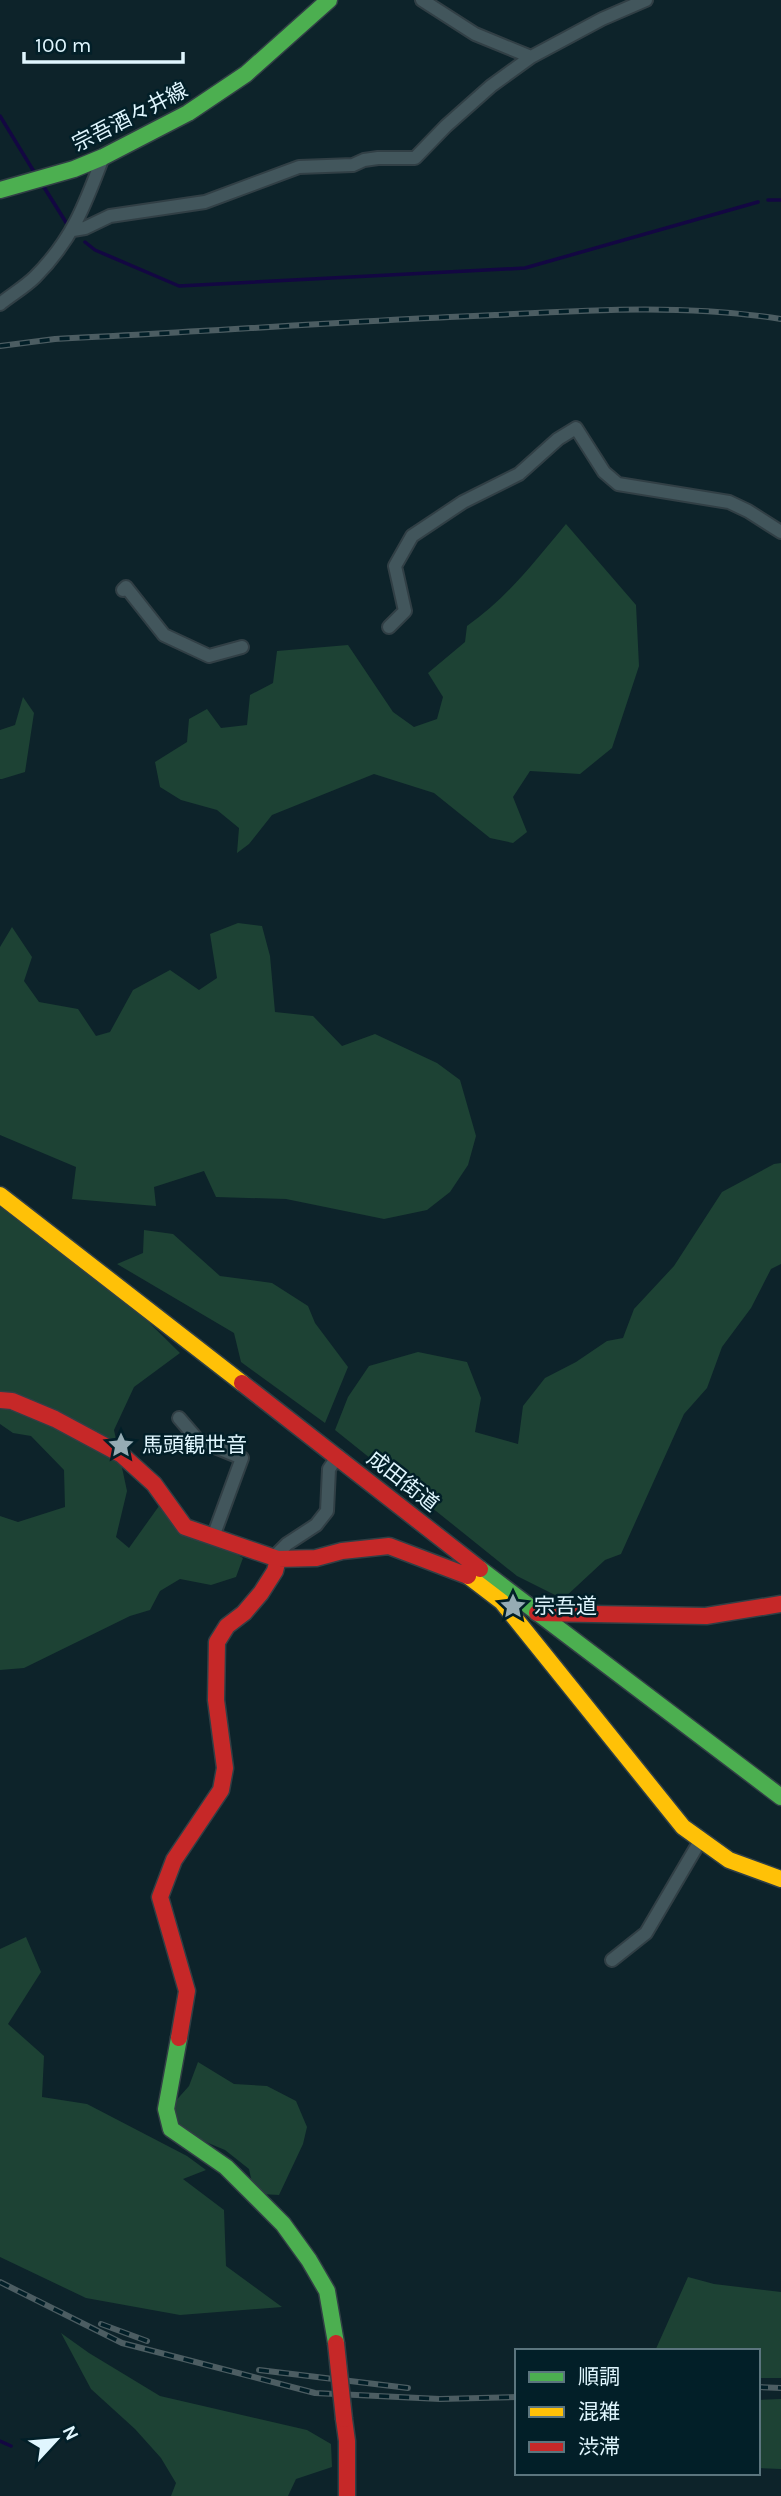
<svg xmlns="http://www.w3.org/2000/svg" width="781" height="2496" viewBox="0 0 781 2496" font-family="Karla,'Noto Sans JP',sans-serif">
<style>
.green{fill:#1d4234}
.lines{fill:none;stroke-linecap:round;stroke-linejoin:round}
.stream{stroke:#130742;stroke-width:3.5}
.street-casing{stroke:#313f45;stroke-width:16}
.fast-casing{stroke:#313f45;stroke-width:19}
.slow-casing{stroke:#313f45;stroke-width:19}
.jam-casing{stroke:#313f45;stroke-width:19}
.street{stroke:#42565c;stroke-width:12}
.fast{stroke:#4caf50;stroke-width:16}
.slow{stroke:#ffc107;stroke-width:16}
.jam{stroke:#c62828;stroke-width:16}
.rail-casing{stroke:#4c5d62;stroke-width:6}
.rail{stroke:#021f28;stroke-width:3.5;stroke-dasharray:10;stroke-linecap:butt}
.jam-bridge-casing{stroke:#313f45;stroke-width:19;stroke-linecap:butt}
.jam-bridge{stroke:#c62828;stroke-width:16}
.labels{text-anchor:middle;stroke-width:5;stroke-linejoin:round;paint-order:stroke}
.street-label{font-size:21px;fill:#e0f6fe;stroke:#021f28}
.poi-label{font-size:21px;fill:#e0f6fe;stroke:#021f28;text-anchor:start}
</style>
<rect width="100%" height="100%" fill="#0d232a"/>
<path class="green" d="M 566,524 L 636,605 L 639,666 L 612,748 L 580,774 L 530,771 L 513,797 L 527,832 L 513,843 L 490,838 L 434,793 L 374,774 L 272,815 L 249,844 L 237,853 L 239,828 L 217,810 L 181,800 L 160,787 L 155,762 L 187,742 L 189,719 L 207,709 L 221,728 L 247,725 L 250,695 L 273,683 L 277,651 L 348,645 L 393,712 L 414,727 L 437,719 L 443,697 L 428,673 L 465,642 L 467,626 C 507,598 535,561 566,524 Z
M 23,697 L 34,713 L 25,772 L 2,779 L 0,779 L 0,730 L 15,725 Z
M 238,923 L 262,926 L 270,956 L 275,1012 L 313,1016 L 342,1046 L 375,1034 L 437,1063 L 460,1080 L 476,1136 L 468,1165 L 450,1192 L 427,1210 L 384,1219 L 286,1199 L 216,1197 L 204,1171 L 154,1187 L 156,1206 L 72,1199 L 76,1167 L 0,1135 L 0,947 L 12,927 L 32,957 L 24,981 L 39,1002 L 78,1009 L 96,1036 L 110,1032 L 133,990 L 170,970 L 199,990 L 217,978 L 210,934 Z
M 781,1163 L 781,1264 L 771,1269 L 751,1308 L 722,1347 L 707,1388 L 684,1414 L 621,1554 L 605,1560 L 563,1599 L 517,1576 L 335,1430 L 348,1397 L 369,1366 L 418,1352 L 467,1362 L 481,1398 L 475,1432 L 518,1444 L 523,1406 L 545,1378 L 576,1362 L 607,1341 L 623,1338 L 634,1309 L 674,1266 L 722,1192 L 774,1164 Z
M 0,1206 L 124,1298 L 180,1353 L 134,1387 L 114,1430 L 127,1491 L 116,1537 L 129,1548 L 159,1506 L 243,1558 L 236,1577 L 211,1585 L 180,1579 L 160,1591 L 150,1610 L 130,1616 L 24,1668 L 0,1670 L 0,1516 L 18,1522 L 65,1507 L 64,1470 L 31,1436 L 13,1433 L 0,1424 Z
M 144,1230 L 173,1234 L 220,1276 L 272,1283 L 308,1306 L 315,1323 L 348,1367 L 325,1423 L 241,1362 L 234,1333 L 117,1264 L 143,1253 Z
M 26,1937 L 41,1972 L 8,2024 L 44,2056 L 42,2097 L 87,2104 L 187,2156 L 206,2170 L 183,2179 L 224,2210 L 226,2266 L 282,2307 L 180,2315 L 86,2298 L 0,2257 L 0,1949 Z
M 198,2062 L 234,2084 L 267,2086 L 296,2101 L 307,2127 L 303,2144 L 279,2195 L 261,2194 L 252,2183 L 249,2169 L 225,2150 L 177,2130 L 172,2105 L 189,2086 Z
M 688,2277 L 714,2284 L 781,2292 L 781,2378 L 758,2378 L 758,2351 L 655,2351 Z
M 61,2333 L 89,2353 L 160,2396 L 307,2430 L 331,2444 L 332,2467 L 296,2479 L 288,2496 L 171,2496 L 176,2483 L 161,2458 L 135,2429 L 91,2389 Z
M 781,2399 L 781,2469 L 758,2468 L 758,2400 Z"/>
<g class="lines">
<path class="stream" d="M 0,116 L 36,175
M 42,184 L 67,224
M 768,200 L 781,200
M 85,242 L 95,250 L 179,286 L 525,268 L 758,202
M 0,2441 L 11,2446"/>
<g class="street-casing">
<path id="street" d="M 422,0 L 475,34 L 531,57
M 73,230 L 85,228 L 110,216 L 205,202 L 299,167 L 353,165 L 364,160 L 378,158 L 415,158 L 446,126 L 491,86 L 531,57 L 602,19 L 646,0
M 0,304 C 11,295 25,287 35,277 C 72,240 85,205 103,157
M 123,590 L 126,587 L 164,635 L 209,656 L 242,647
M 389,627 L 405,611 L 395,566 L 412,536 L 463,502 L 519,474 L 558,439 L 576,428 L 604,472 L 618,484 L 729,502 L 748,511 L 781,532
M 179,1418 L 198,1440 L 242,1458 L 213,1537
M 273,1558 L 287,1544 L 316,1525 L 327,1511 L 329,1469 L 338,1456
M 612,1960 L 646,1933 L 700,1841"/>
</g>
<g class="fast-casing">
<path id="fast" d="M 0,190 L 74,169 L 103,157 L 188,113 L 246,74 L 329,0
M 480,1569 L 781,1797
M 179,2038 L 166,2109 L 171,2129 L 226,2167 L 283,2224 L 309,2260 L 327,2291 L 336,2343"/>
</g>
<g class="slow-casing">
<path id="slow" d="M 0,1195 L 242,1383
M 468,1576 L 502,1602 L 683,1827 L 729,1860 L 781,1879"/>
</g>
<g class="jam-casing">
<path id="jam" d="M 242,1383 L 480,1569
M 0,1400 L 12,1401 L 55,1419 L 122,1455 L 154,1484 L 185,1527 L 278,1559 L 316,1558 L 342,1551 L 389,1546 L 468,1576
M 537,1613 L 706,1616 L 781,1604
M 179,2038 L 187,1991 L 160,1897 L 174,1860 L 221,1790 L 225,1768 L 216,1700 L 217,1642 L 227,1626 L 244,1613 L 261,1593 L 275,1571 L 278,1559
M 344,2419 L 347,2441 L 347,2496"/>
</g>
<use href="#street" class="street"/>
<use href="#fast" class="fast"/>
<use href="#slow" class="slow"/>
<use href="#jam" class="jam"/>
<g class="rail-casing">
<path id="rail" d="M 0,346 L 55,339 C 202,332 348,321 495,315 C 590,310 687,304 781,319
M 0,2282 L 122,2343 L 315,2393 L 440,2399 L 517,2397
M 101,2324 L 147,2341
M 259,2370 L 408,2388
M 758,2387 L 781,2388"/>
</g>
<use href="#rail" class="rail"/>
<g class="jam-bridge-casing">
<path id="jam-bridge" d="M 336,2343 L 344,2419"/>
</g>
<use href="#jam-bridge" class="jam-bridge"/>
</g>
<defs>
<g id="sight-bare" transform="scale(2.1)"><path d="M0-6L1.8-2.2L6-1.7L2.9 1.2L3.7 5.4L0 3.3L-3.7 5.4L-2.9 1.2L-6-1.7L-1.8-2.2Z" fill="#96acb4" stroke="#021f28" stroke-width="2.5" paint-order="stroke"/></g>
</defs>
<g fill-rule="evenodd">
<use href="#sight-bare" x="121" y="1445"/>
<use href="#sight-bare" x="513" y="1606"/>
</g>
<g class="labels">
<g class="street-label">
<text transform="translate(130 117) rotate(-27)" y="7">宗吾酒々井線</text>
<text transform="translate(403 1481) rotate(38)" y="7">成田街道</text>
</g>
<g class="poi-label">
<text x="142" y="1452">馬頭観世音</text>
<text x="534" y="1613">宗吾道</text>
</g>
</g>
<rect x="515" y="2349" width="245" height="126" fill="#021f28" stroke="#5b757e" stroke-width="2"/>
<rect x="529" y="2372" width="35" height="10" fill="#4caf50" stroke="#5b757e" stroke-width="2"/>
<text x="578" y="2384" font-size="21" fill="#e0f6fe">順調</text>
<rect x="529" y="2407" width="35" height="10" fill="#ffc107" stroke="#5b757e" stroke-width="2"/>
<text x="578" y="2419" font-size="21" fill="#e0f6fe">混雑</text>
<rect x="529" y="2442" width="35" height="10" fill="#c62828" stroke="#5b757e" stroke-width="2"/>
<text x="578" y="2454" font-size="21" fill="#e0f6fe">渋滞</text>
<g transform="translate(56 2440) rotate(64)" stroke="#021f28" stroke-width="5" paint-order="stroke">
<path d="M0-5L12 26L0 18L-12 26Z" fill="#e0f6fe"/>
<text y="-10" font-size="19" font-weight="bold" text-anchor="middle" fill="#e0f6fe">N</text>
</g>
<path d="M24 52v10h159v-10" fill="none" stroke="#e0f6fe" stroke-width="3.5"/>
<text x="35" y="52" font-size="21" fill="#e0f6fe" stroke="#021f28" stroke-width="5" paint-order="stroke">100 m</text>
</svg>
